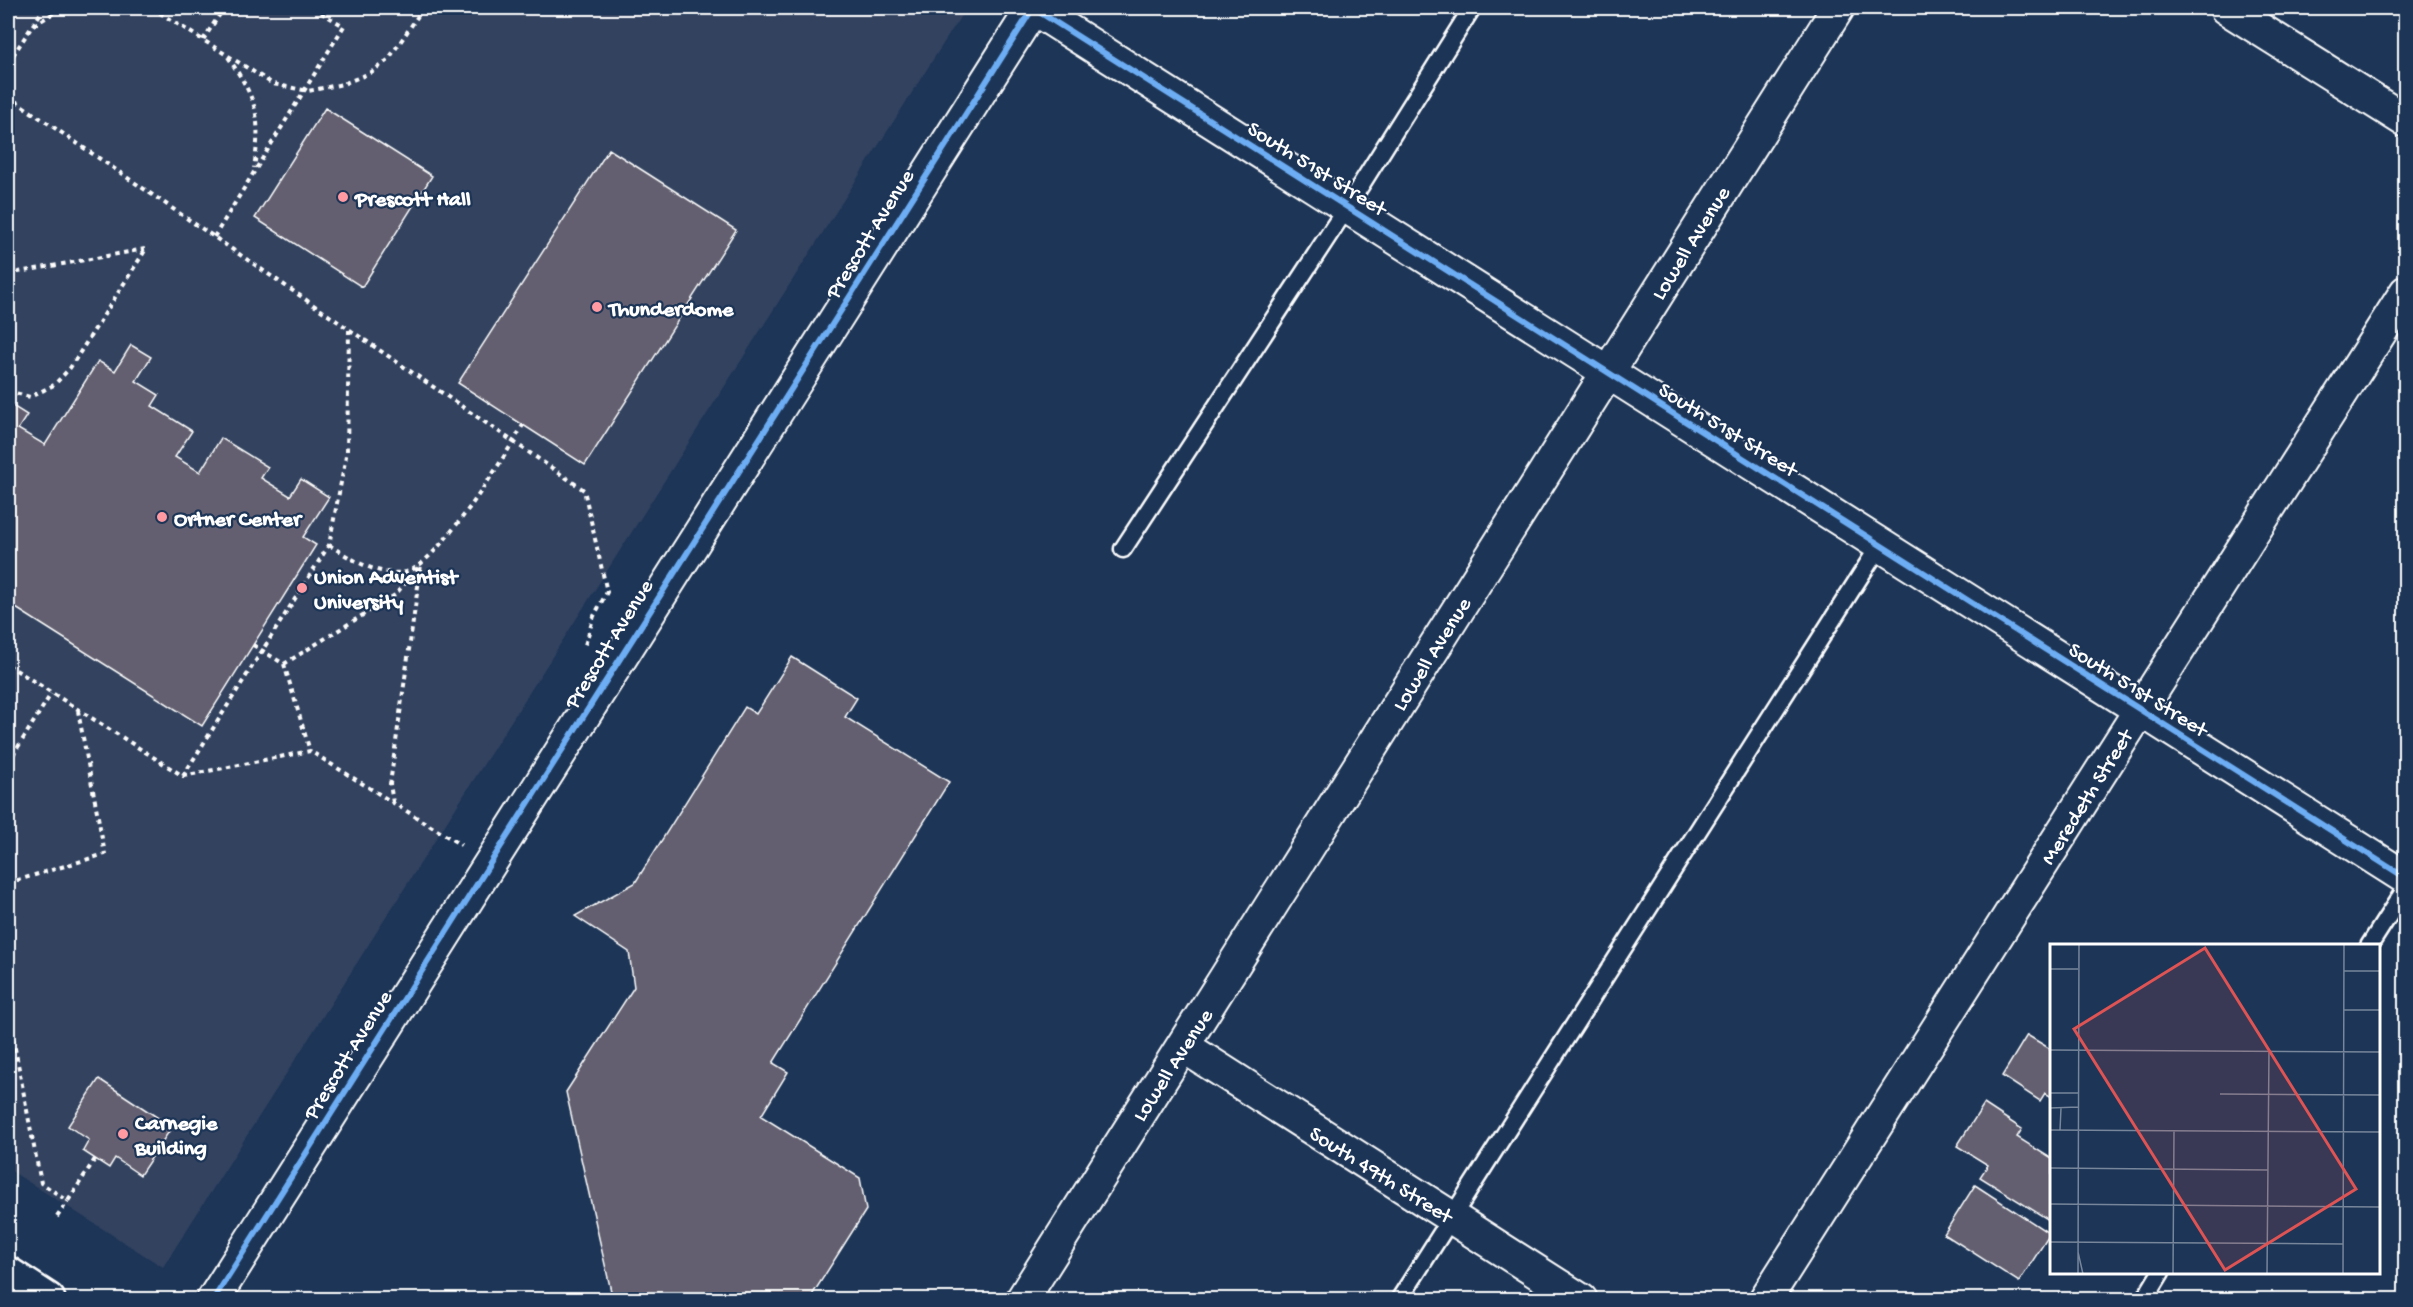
<svg xmlns="http://www.w3.org/2000/svg" width="2413" height="1307" viewBox="0 0 2413 1307" font-family="'Gochi Hand',sans-serif">
<style>
.built{fill:#32425e}
.building{fill:#635f70;stroke:#fff;stroke-width:1.5}
.lines{fill:none;stroke-linecap:round;stroke-linejoin:round}
.service-casing{stroke:#fff;stroke-width:21}
.minor-casing{stroke:#fff;stroke-width:36}
.secondary-casing{stroke:#fff;stroke-width:38}
.path{stroke:#fff;stroke-width:4;stroke-dasharray:4.5 4.5;stroke-linecap:butt}
.service{stroke:#1d3557;stroke-width:16}
.minor{stroke:#1d3557;stroke-width:32}
.secondary{stroke:#1d3557;stroke-width:33}
.cycleway-casing{stroke:#1d3557;stroke-width:10}
.cycleway{stroke:#6dadf4;stroke-width:6}
.poi-dot{fill:#ff9aa2;stroke:#1d3557;stroke-width:2}
.labels{text-anchor:middle;stroke-width:4.5;stroke-linejoin:round;paint-order:stroke}
.street-label{font-size:22px;fill:#fff;stroke:#1d3557}
.poi-label{font-size:22px;font-weight:bold;fill:#fff;stroke:#1d3557;text-anchor:start}
.inset-road{fill:none;stroke:#77869a;stroke-width:1.5}
.view{fill:#de5353;fill-opacity:0.15;stroke:#de5353;stroke-width:3}
.inset-edge{fill:none;stroke:#fff;stroke-width:3}
</style>
<rect width="100%" height="100%" fill="#1d3557"/>
<filter id="ink" filterUnits="userSpaceOnUse"><feTurbulence type="fractalNoise" baseFrequency=".0167" numOctaves="2"/><feDisplacementMap in="SourceGraphic" scale="12" xChannelSelector="R" yChannelSelector="G"/><feConvolveMatrix kernelMatrix="1 2 1 2 8 2 1 2 1" color-interpolation-filters="sRGB"/></filter>
<g filter="url(#ink)">
<path class="built" d="M 8,8 L 966,8 L 163,1267 L 8,1169 Z"/>
<path class="building" d="M 325,108 L 432,176 L 362,287 L 255,218 Z
M 609,149 L 736,230 L 585,465 L 458,383 Z
M 131,345 L 151,357 L 136,381 L 159,395 L 152,406 L 192,431 L 175,457 L 200,472 L 221,438 L 268,467 L 261,478 L 290,496 L 301,479 L 329,497 L 303,537 L 316,545 L 202,726 L 8,603 L 8,403 L 27,415 L 18,429 L 45,445 L 98,361 L 115,371 Z
M 792,657 L 857,698 L 845,717 L 949,782 L 773,1063 L 788,1072 L 761,1116 L 860,1178 L 866,1210 L 809,1300 L 613,1300 L 566,1092 L 634,987 L 629,952 L 575,916 L 635,883 L 745,707 L 756,714 Z
M 2027,1035 L 2052,1050 L 2052,1097 L 2045,1093 L 2040,1101 L 2002,1076 Z
M 99,1079 L 172,1127 L 140,1175 L 115,1158 L 109,1168 L 83,1151 L 89,1140 L 68,1126 Z
M 1984,1104 L 2022,1129 L 2017,1137 L 2052,1159 L 2052,1222 L 1980,1177 L 1988,1165 L 1957,1146 Z
M 1975,1185 L 2050,1234 L 2019,1282 L 1944,1234 Z"/>
<g class="lines">
<g class="service-casing">
<path id="service" d="M 1123,549 L 1347,207 L 1472,8
M 2369,946 L 2406,888
M 1399,1300 L 1880,545
M 2144,1300 L 2161,1272"/>
</g>
<g class="minor-casing">
<path id="minor" d="M 2226,8 L 2406,121
M 1183,1046 L 1581,1300
M 213,1300 L 1033,8 L 2406,878
M 1022,1300 L 1838,8
M 1765,1300 L 2406,292"/>
</g>
<g class="secondary-casing">
<path id="secondary" d="M 8,1274 L 48,1300"/>
</g>
<path class="path" d="M 152,8 L 273,84 L 308,91 L 343,84 L 370,73 L 388,60 L 420,13
M 34,25 L 62,8
M 203,40 L 224,8
M 228,57 C 257,101 262,115 254,168
M 8,63 L 44,8
M 8,96 L 584,490 L 607,592 L 594,616 L 585,645
M 214,237 L 344,26 L 313,8
M 8,274 L 145,249
M 8,391 L 30,397 L 54,385 L 70,368 L 146,249
M 329,545 C 352,559 377,577 406,572 C 437,565 506,455 523,425
M 253,645 L 284,664 L 310,751
M 284,664 L 395,595 L 419,567
M 8,665 L 183,776 L 310,751 L 461,845
M 8,763 L 51,694
M 183,776 L 329,545 L 347,451 L 349,330
M 393,803 L 390,784 L 421,565
M 8,883 L 105,854 L 78,711
M 8,1012 L 41,1183 L 68,1201 L 95,1159
M 57,1217 L 68,1201"/>
<use href="#service" class="service"/>
<use href="#minor" class="minor"/>
<use href="#secondary" class="secondary"/>
<g class="cycleway-casing">
<path id="cycleway" d="M 213,1300 L 1033,8 L 2406,878"/>
</g>
<use href="#cycleway" class="cycleway"/>
</g>
</g>
<g class="poi-dot">
<circle cx="343" cy="197" r="6"/>
<circle cx="597" cy="307" r="6"/>
<circle cx="162" cy="517" r="6"/>
<circle cx="302" cy="588" r="6"/>
<circle cx="123" cy="1134" r="6"/>
</g>
<g class="labels">
<g class="street-label">
<text transform="translate(1318 167) rotate(32)" y="8">South 51st Street</text>
<text transform="translate(868 233) rotate(-58)" y="8">Prescott Avenue</text>
<text transform="translate(1689 242) rotate(-58)" y="8">Lowell Avenue</text>
<text transform="translate(1729 428) rotate(32)" y="8">South 51st Street</text>
<text transform="translate(607 643) rotate(-58)" y="8">Prescott Avenue</text>
<text transform="translate(1430 653) rotate(-58)" y="8">Lowell Avenue</text>
<text transform="translate(2139 688) rotate(32)" y="8">South 51st Street</text>
<text transform="translate(2085 796) rotate(-58)" y="8">Meredeth Street</text>
<text transform="translate(346 1054) rotate(-58)" y="8">Prescott Avenue</text>
<text transform="translate(1171 1064) rotate(-57)" y="8">Lowell Avenue</text>
<text transform="translate(1382 1173) rotate(32)" y="8">South 49th Street</text>
</g>
<g class="poi-label">
<text x="355" y="205">Prescott Hall</text>
<text x="609" y="315">Thunderdome</text>
<text x="174" y="525">Ortner Center</text>
<text x="314" y="583">Union Adventist<tspan x="314" dy="25">University</tspan></text>
<text x="135" y="1129">Carnegie<tspan x="135" dy="25">Building</tspan></text>
</g>
</g>
<g transform="translate(2050 944)">
<rect width="330" height="330" fill="#1d3557"/>
<path class="inset-road" d="M 0,25 L 28,25M 294,27 L 330,27M 294,66 L 330,66M 0,106 L 330,108M 0,149 L 28,149M 170,150 L 330,151M 0,164 L 28,163M 0,186 L 330,188M 10,186 L 11,164M 0,224 L 218,226M 0,260 L 330,263M 0,298 L 293,300M 28,308 L 33,330M 28,330 L 29,0M 123,330 L 124,187M 217,330 L 219,107M 293,330 L 294,0"/>
<path class="view" d="M 155,4 L 306,245 L 175,326 L 24,85 Z"/>
<rect width="330" height="330" class="inset-edge"/>
</g>
<rect width="2413" height="1307" fill="none" stroke="#1d3557" stroke-width="30"/>
<rect x="15" y="15" width="2383" height="1277" fill="none" stroke="#fff" stroke-width="2" filter="url(#ink)"/>
</svg>
